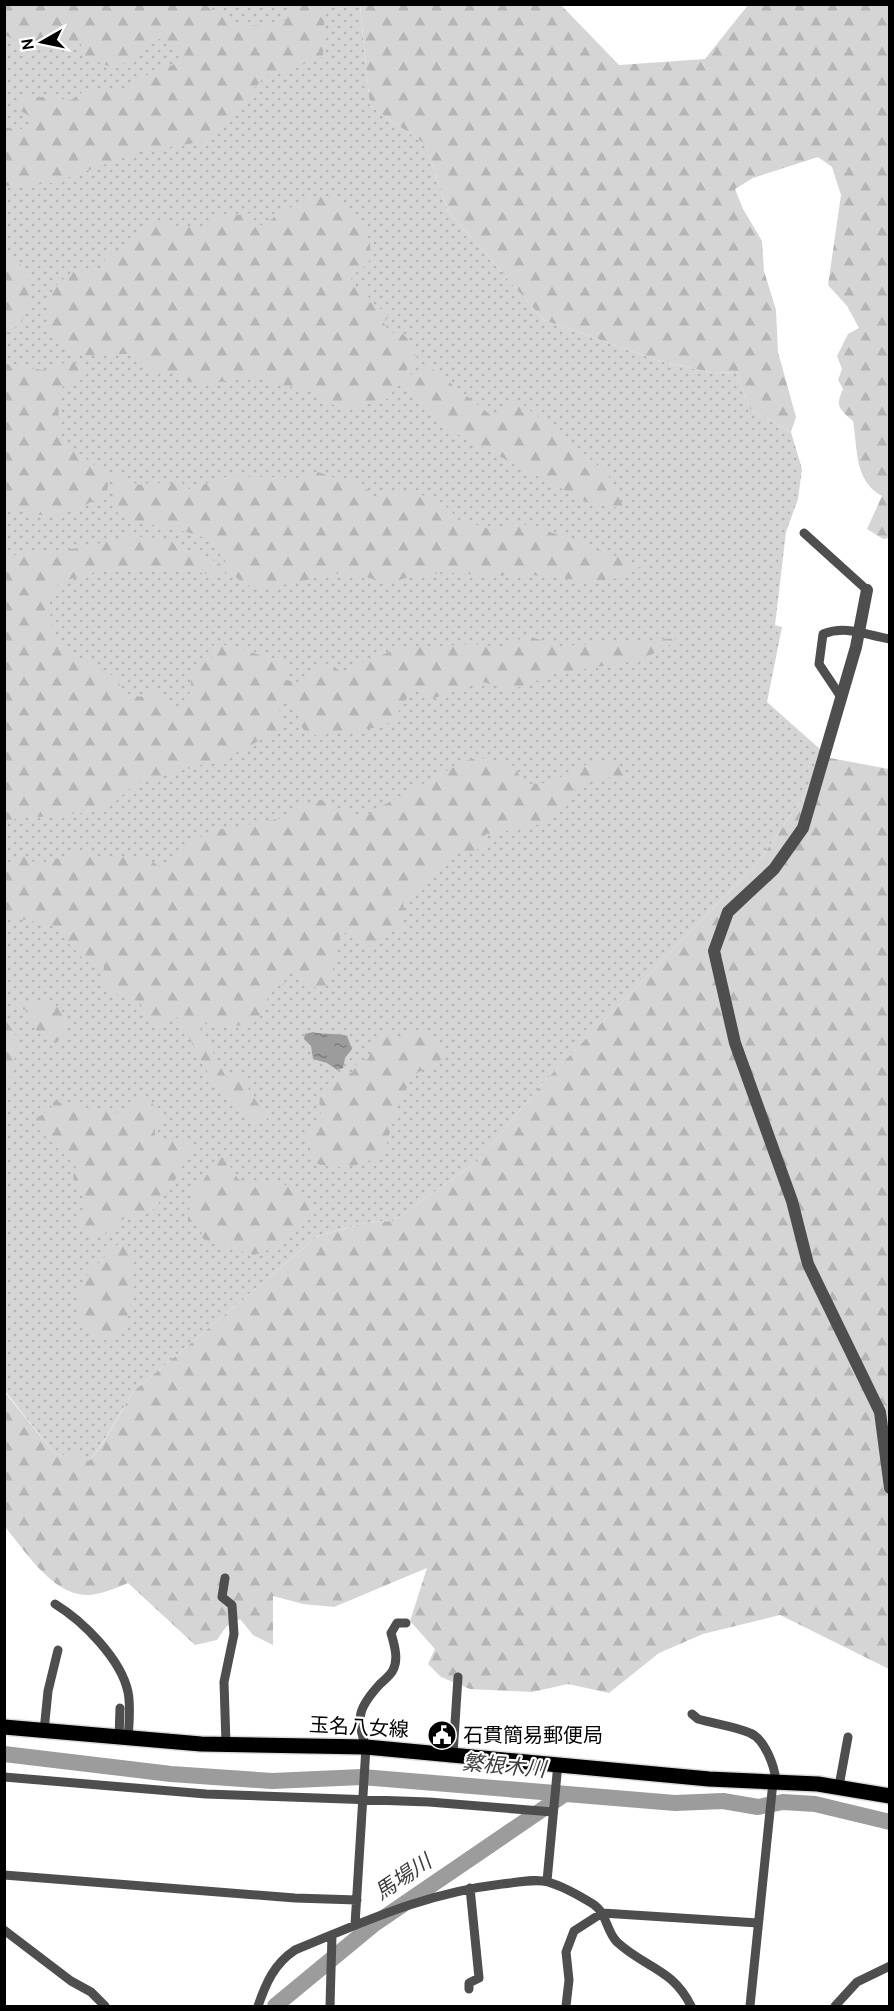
<svg xmlns="http://www.w3.org/2000/svg" width="894" height="2011" viewBox="0 0 894 2011" font-family="Cabin,'Noto Sans JP',sans-serif">
<style>
.grass{fill:url(#grass-dots)}
.forest{fill:url(#forest-firs)}
.water{fill:url(#water-ripples)}
.lines{fill:none;stroke-linecap:round;stroke-linejoin:round}
.river{stroke:#9c9c9c;stroke-width:16}
.primary-casing{stroke:#dbdbdb;stroke-width:18}
.minor{stroke:#4e4e4e;stroke-width:9}
.tertiary{stroke:#4e4e4e;stroke-width:12}
.primary{stroke:#000;stroke-width:15}
.labels{text-anchor:middle;stroke-width:4.5;stroke-linejoin:round;paint-order:stroke}
.street-label{font-size:20px;fill:#000;stroke:#fff}
.poi-label{font-size:20px;fill:#000;stroke:#fff;text-anchor:start}
.water-label{font-size:21px;font-style:italic;fill:#3d3d3d;stroke:#fff}
</style>
<defs>
<pattern id="grass-dots" width="8" height="8" patternUnits="userSpaceOnUse" patternTransform="scale(1.5)"><rect width="8" height="8" fill="#d5d5d5"/><path d="M2 2h.1M6 6h.1" fill="none" stroke="#b5b5b5" stroke-width="1.8" stroke-linecap="round"/></pattern>
<pattern id="forest-firs" width="22" height="20" patternUnits="userSpaceOnUse" patternTransform="scale(1.5)"><rect width="22" height="20" fill="#d5d5d5"/><path d="M5 1l3.5 6h-7zM16 11l3.5 6h-7z" fill="#b5b5b5"/></pattern>
<pattern id="water-ripples" width="26" height="14" patternUnits="userSpaceOnUse" patternTransform="scale(1.5)"><rect width="26" height="14" fill="#9c9c9c"/><path d="M2 4q2-2 4 0t4 0M15 11q2-2 4 0t4 0" fill="none" stroke="#7d7d7d"/></pattern>
</defs>
<rect width="100%" height="100%" fill="#fff"/>
<path class="grass" d="M 4,5 L 360,5 L 370,106 L 425,144 L 448,211 L 544,320 L 660,361 L 713,373 L 736,372 L 750,409 L 791,432 L 802,469 L 798,499 L 786,532 L 775,625 L 782,627 L 767,702 L 830,758 L 760,860 L 540,1086 L 478,1161 L 393,1221 L 368,1222 L 318,1236 L 134,1391 C 118,1415 107,1440 89,1461 L 54,1453 L 5,1391 Z"/>
<path class="forest" d="M 6,5 L 205,5 L 239,26 L 274,25 L 286,20 L 288,5 L 325,5 L 323,57 L 264,77 L 219,131 L 206,141 L 140,152 L 53,183 L 5,186 L 5,128 L 21,129 L 33,125 L 28,115 L 10,105 L 31,96 L 71,100 L 87,89 L 118,92 L 142,77 L 180,62 L 180,50 L 162,38 L 151,42 L 116,69 L 83,56 L 81,44 L 36,51 L 5,35 Z
M 360,5 L 561,5 L 619,65 L 705,59 L 748,5 L 889,5 L 889,538 L 883,539 L 867,529 L 882,496 C 854,481 858,450 853,421 C 839,409 835,406 843,389 L 838,380 L 842,369 L 837,356 L 848,334 L 859,328 L 847,306 L 828,285 L 841,195 L 832,167 L 818,157 L 753,178 L 735,189 L 743,209 L 762,241 L 764,271 L 776,310 L 778,352 L 796,417 L 791,432 L 750,409 L 736,372 L 713,373 L 660,361 L 544,320 L 448,211 L 425,144 L 370,106 Z
M 318,195 C 349,196 375,230 370,260 L 359,272 L 351,273 L 352,287 L 363,288 L 376,309 L 388,309 L 388,318 L 383,322 L 390,332 L 403,334 L 412,344 L 417,358 L 405,372 L 412,375 L 426,364 L 493,417 L 515,398 L 607,473 L 624,508 L 593,505 L 457,434 L 434,418 L 414,392 L 395,383 L 391,397 L 380,402 L 352,407 L 333,405 L 310,390 L 276,384 L 256,377 L 197,385 L 172,372 L 151,372 L 140,363 L 140,354 C 120,352 87,360 72,352 C 62,346 55,337 46,330 L 49,300 L 54,287 L 72,272 L 98,272 L 108,255 L 125,248 L 146,227 L 157,221 L 173,226 L 199,226 L 204,232 C 212,216 220,212 237,215 C 243,215 246,212 252,214 L 255,223 L 264,226 L 280,212 Z
M 11,255 L 28,273 C 28,302 33,318 5,335 L 5,256 Z
M 70,360 L 76,364 L 86,365 L 82,379 L 76,384 L 67,383 L 58,391 L 59,438 L 107,475 L 109,482 L 106,494 C 66,516 47,523 5,505 L 5,364 L 48,371 L 55,363 L 60,365 Z
M 318,472 L 335,478 L 360,480 L 376,502 L 388,492 L 408,494 L 415,492 C 429,499 450,503 456,519 L 501,532 L 516,522 L 570,538 L 641,566 L 620,578 L 589,581 L 523,574 L 495,576 L 441,572 L 424,578 L 412,575 C 386,590 363,571 336,574 C 313,577 272,591 251,586 C 232,582 225,556 212,543 C 192,525 131,529 114,509 L 115,474 L 139,485 C 154,480 166,486 181,482 L 189,489 L 229,476 L 299,478 Z
M 129,536 L 163,539 L 219,563 L 227,576 L 172,569 L 103,570 L 60,582 L 52,593 L 49,607 L 53,628 L 63,649 L 117,678 L 124,695 L 146,697 L 153,690 L 178,708 L 191,691 C 189,673 196,666 212,659 L 213,651 L 208,649 L 217,643 L 271,658 L 282,658 L 288,671 L 285,680 L 299,682 C 308,671 316,667 330,663 L 343,674 L 353,663 L 368,662 L 395,649 L 472,644 L 503,647 L 527,636 L 561,646 L 683,638 L 641,660 L 558,673 L 511,690 L 483,682 L 428,700 L 413,688 L 394,719 L 381,727 L 309,736 L 301,726 L 294,701 L 286,699 L 278,706 L 285,727 L 226,758 L 135,784 L 105,811 L 5,820 L 5,560 L 17,554 L 81,548 Z
M 480,758 C 508,764 511,755 523,784 L 552,783 L 576,767 L 615,760 L 627,775 L 623,779 L 612,777 L 574,785 L 573,798 C 554,816 542,831 515,825 L 508,831 L 486,834 L 485,843 L 472,854 L 457,850 L 403,903 L 405,917 L 401,927 L 375,939 L 373,945 L 363,947 L 359,944 L 356,933 C 330,927 336,960 333,974 C 331,979 325,986 323,992 L 306,982 L 287,963 L 284,985 L 270,988 C 268,995 268,1005 264,1011 C 252,1034 217,1024 197,1022 L 228,1081 L 238,1073 L 268,1119 L 255,1123 L 213,1082 L 178,1017 L 158,1026 L 145,1015 L 140,1002 L 101,988 L 104,967 L 84,960 L 52,925 L 5,916 L 5,873 L 21,854 L 37,864 L 79,852 L 108,858 L 144,856 L 166,871 L 191,841 L 216,830 L 289,817 L 300,804 L 321,800 L 360,818 L 467,760 Z
M 830,758 L 889,769 L 889,1669 L 780,1615 L 703,1634 L 659,1653 L 609,1693 L 568,1684 L 532,1692 L 470,1689 L 441,1677 L 428,1664 L 435,1649 L 410,1621 L 427,1568 L 334,1607 L 303,1604 L 273,1596 L 273,1645 L 253,1635 L 240,1619 L 226,1627 L 217,1640 L 195,1645 L 128,1583 C 113,1589 95,1598 78,1594 C 47,1587 24,1549 5,1527 L 4,1391 L 54,1453 L 68,1456 L 79,1452 L 89,1461 C 108,1440 118,1415 134,1391 L 318,1236 L 368,1222 L 393,1221 L 478,1161 L 540,1086 L 760,860 Z
M 43,1001 C 60,1003 67,1015 68,1032 L 55,1043 L 36,1030 L 28,1011 L 11,1005 Z
M 5,1019 L 17,1037 C 15,1053 15,1073 5,1086 Z
M 416,1030 L 428,1033 L 435,1042 L 442,1045 L 444,1058 L 408,1078 L 409,1085 L 399,1098 L 384,1154 C 358,1166 343,1172 315,1163 L 306,1136 L 321,1115 C 316,1093 324,1087 339,1072 L 352,1073 L 357,1064 L 368,1059 L 378,1036 L 388,1033 L 403,1040 Z
M 142,1096 C 152,1101 161,1111 161,1123 L 155,1126 L 155,1138 L 159,1142 C 172,1144 181,1135 191,1148 L 171,1188 L 160,1195 L 158,1207 L 138,1217 L 120,1220 L 112,1230 L 98,1238 L 79,1229 L 79,1220 L 87,1213 C 88,1198 78,1191 73,1178 L 76,1166 L 36,1127 L 36,1119 L 53,1106 L 53,1100 L 70,1106 L 80,1104 C 86,1111 114,1115 122,1111 C 130,1109 135,1099 142,1096 Z
M 217,1157 L 225,1158 L 238,1179 L 249,1184 C 263,1177 279,1181 294,1189 C 301,1194 306,1203 315,1208 L 312,1217 L 299,1225 L 283,1245 L 254,1255 L 203,1239 L 200,1228 L 186,1218 L 195,1194 L 191,1186 L 202,1183 Z
M 119,1244 L 133,1252 C 135,1273 133,1325 114,1338 C 110,1340 104,1340 100,1341 L 89,1328 L 78,1322 C 77,1292 78,1277 104,1259 L 105,1253 Z"/>
<path class="water" d="M 313,1032 C 324,1035 341,1033 347,1036 L 352,1049 L 345,1058 L 343,1068 L 337,1070 L 327,1063 L 313,1059 L 311,1046 L 304,1039 L 305,1034 Z"/>
<g class="lines">
<path class="river" d="M 4,1754 L 171,1774 L 272,1781 L 362,1777 L 675,1803 L 723,1801 L 758,1807 L 783,1802 L 815,1804 L 890,1822
M 275,2006 L 373,1925 L 565,1794"/>
<g class="primary-casing">
<path id="primary" d="M 4,1727 L 201,1744 L 366,1747 L 709,1779 L 818,1784 L 890,1796"/>
</g>
<path class="minor" d="M 804,533 L 867,590
M 841,697 L 819,664 L 823,634 C 847,625 865,635 890,639
M 225,1578 L 222,1597 L 232,1605 L 234,1634 L 224,1682 L 226,1744
M 55,1604 C 83,1621 121,1659 128,1692 C 131,1706 129,1724 128,1739
M 692,1714 L 698,1719 C 715,1724 734,1726 750,1733 C 765,1739 775,1767 776,1782
M 44,1731 L 48,1691 L 58,1650
M 119,1738 L 120,1708
M 453,1754 L 458,1677
M 4,1777 L 206,1794 L 429,1802 L 553,1812
M 839,1786 L 848,1737
M 4,1875 L 295,1898 L 357,1900
M 547,1881 L 558,1763
M 355,1925 L 366,1747 C 355,1717 359,1707 380,1684 C 384,1680 391,1675 393,1670 C 399,1659 394,1644 391,1633 L 397,1623 L 406,1623
M 4,1930 L 71,1981 L 91,1992 L 105,2006
M 469,1989 L 469,1983 L 479,1978 L 470,1888
M 258,2006 C 266,1983 274,1964 295,1950 C 366,1921 425,1893 502,1884 C 515,1883 535,1878 548,1882 C 562,1886 580,1896 593,1904 C 607,1913 606,1931 617,1942 C 645,1968 672,1968 691,2006
M 330,2006 L 332,1935
M 566,2006 L 569,1980 L 566,1952 L 574,1931 L 602,1913 L 758,1923
M 750,2006 L 773,1782
M 835,2006 L 857,1982 L 890,1966"/>
<path class="tertiary" d="M 867,590 L 856,647 L 803,828 L 774,869 L 728,912 L 714,951 L 735,1043 L 792,1201 L 808,1264 L 880,1412 L 890,1488"/>
<use href="#primary" class="primary"/>
</g>
<defs>
<g id="civic-disc" transform="scale(1.5)"><circle r="9.5" fill="#000" stroke="#fff"/><path d="M-.6-6.5H3V-4.5H.6V-3L4-1V1h2V6H-6V1h2V-1L-.6-3ZM-1.2 2.5V6h2.4V2.5Z" fill="#fff"/></g>
</defs>
<g fill-rule="evenodd">
<use href="#civic-disc" x="442" y="1735"/>
</g>
<g class="labels">
<g class="street-label">
<text transform="translate(359 1727) rotate(3)" y="7">玉名八女線</text>
</g>
<g class="poi-label">
<text x="463" y="1742">石貫簡易郵便局</text>
</g>
<g class="water-label">
<text transform="translate(504 1766) rotate(5)" y="7">繁根木川</text>
<text transform="translate(403 1877) rotate(-34)" y="7">馬場川</text>
</g>
</g>
<rect width="894" height="2011" fill="none" stroke="#000000" stroke-width="12"/>
<g transform="translate(42 42) rotate(261)" stroke="#ffffff" stroke-width="4.5" paint-order="stroke">
<path d="M0-4.5L10 22L0 15L-10 22Z" fill="#000000"/>
<text y="-9" font-size="16" font-weight="bold" text-anchor="middle" fill="#000000">N</text>
</g>
</svg>
